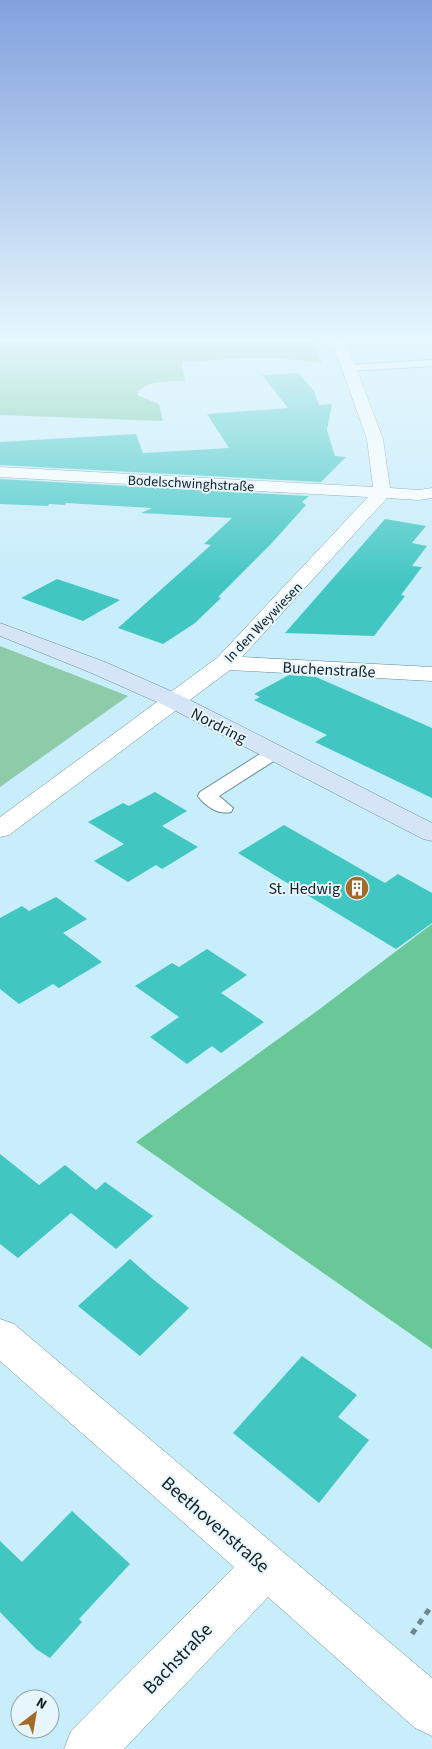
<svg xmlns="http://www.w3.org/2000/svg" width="432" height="1749" viewBox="0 0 432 1749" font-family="'Source Sans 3',sans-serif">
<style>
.green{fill:#8dcba9}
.forest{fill:#6ac798}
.building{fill:#41c6c2}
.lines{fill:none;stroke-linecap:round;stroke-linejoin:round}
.lane-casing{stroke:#6a8c99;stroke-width:2}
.street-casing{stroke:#6a8c99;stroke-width:1}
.secondary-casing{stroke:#6a8c99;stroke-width:1}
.path{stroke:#6d8690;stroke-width:5;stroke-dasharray:6 6;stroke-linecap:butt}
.lane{fill:#fff;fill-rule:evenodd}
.street{fill:#fff;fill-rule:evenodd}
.secondary{fill:#d5e4f7;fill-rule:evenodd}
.labels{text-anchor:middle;stroke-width:4;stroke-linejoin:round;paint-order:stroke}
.far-street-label{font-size:14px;fill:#142127;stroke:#e7f6fc}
.street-label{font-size:16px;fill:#142127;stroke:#e7f6fc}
.poi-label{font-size:16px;fill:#142127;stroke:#e7f6fc;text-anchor:end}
.near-street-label{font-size:19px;fill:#142127;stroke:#e7f6fc}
</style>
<rect width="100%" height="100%" fill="#c8edfb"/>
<path class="green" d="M 0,646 L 128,696 L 0,787 Z"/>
<path class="forest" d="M 0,341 L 314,341 L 322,363 L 278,358 L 249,358 L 182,362 L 185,381 C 171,382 143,379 137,395 L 159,404 L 163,421 L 0,415 Z
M 432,924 L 432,1349 L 136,1142 L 317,1011 Z"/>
<path class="building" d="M 299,373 L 314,391 L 319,405 L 332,404 L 327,430 L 335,456 L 346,457 L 321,482 L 0,465 L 0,442 L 136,434 L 143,453 L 229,448 L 207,414 L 288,408 L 262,375 Z
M 0,479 L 309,496 L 302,502 L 306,505 L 270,545 L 218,597 L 221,598 L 195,623 L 163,644 L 118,628 L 211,545 L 204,544 L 232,518 L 141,513 L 152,508 L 66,503 L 65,505 L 49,504 L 48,506 L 0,504 Z
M 385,519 L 426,526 L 412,543 L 427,546 L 412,566 L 422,567 L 401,595 L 405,596 L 374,636 L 285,633 Z
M 57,579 L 120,600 L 83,621 L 21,598 Z
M 289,675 L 316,677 L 432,728 L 432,798 L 315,742 L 327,735 L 254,700 L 260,697 L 254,694 Z
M 155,792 L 187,811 L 162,826 L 198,847 L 162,869 L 156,865 L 128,882 L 94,861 L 124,844 L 88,822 L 123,803 L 129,806 Z
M 284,825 L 385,883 L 398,874 L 432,893 L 432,923 L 396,949 L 238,853 Z
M 56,897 L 87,919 L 63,933 L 102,962 L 59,988 L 53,984 L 19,1004 L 0,989 L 0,918 L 22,906 L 29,911 Z
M 207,949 L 247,975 L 221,993 L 264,1022 L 221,1053 L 212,1046 L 187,1064 L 150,1037 L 179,1017 L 135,986 L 172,963 L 179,967 Z
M 0,1154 L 39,1185 L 65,1165 L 96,1190 L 105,1182 L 153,1216 L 116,1249 L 71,1213 L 18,1258 L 0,1244 Z
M 130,1259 L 154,1280 L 189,1308 L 140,1356 L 78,1306 Z
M 302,1356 L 357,1395 L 338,1417 L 369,1440 L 319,1503 L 233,1433 Z
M 72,1511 L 130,1564 L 79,1619 L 82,1622 L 50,1658 L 36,1649 L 0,1612 L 0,1541 L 22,1562 Z"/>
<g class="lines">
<g class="lane-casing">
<path id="lane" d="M 432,360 L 432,366 L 349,371 L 344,368 L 349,365 Z
M 274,748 L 280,749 L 283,753 L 280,757 L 219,796 L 233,808 L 231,812 C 218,815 205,806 198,796 L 200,792 L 268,749 Z"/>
</g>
<g class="street-casing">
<path id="street" d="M 332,341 L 346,341 L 383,439 L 390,488 L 419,490 L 432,488 L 432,498 L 419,500 L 387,498 L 242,657 L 432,667 L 432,681 L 230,670 L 9,835 L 0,837 L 0,817 L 217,658 L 368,497 L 0,477 L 0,467 L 373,487 L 367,439 Z
M 0,1319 L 14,1324 L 432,1678 L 432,1736 L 415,1728 L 268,1597 L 124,1749 L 64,1749 L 71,1731 L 234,1567 L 0,1361 Z"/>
</g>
<g class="secondary-casing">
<path id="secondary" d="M 0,623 L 105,662 L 182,696 L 432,823 L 432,841 L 423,839 L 166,706 L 89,672 L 0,636 Z"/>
</g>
<path class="path" d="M 412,1634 L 432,1605"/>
<use href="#lane" class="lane"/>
<use href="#street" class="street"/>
<use href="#secondary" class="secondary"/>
</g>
<linearGradient id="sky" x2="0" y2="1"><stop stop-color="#82a1de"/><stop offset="0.58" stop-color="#e6f7fd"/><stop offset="1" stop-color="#e6f7fd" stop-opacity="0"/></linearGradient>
<rect width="432" height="586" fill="url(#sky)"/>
<defs>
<g id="building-disc" transform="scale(1.25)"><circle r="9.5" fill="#a46a29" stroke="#e7f6fc"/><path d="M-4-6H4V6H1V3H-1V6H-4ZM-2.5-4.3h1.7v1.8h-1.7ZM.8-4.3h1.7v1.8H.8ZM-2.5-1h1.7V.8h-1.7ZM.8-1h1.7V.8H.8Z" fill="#fff"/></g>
</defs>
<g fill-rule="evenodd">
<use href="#building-disc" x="357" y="888"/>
</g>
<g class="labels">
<g class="far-street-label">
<text transform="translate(191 483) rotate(3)" y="5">Bodelschwinghstraße</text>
<text transform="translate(263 622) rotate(-46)" y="5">In den Weywiesen</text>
</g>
<g class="street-label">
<text transform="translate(329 669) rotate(3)" y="6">Buchenstraße</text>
<text transform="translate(219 725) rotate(27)" y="6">Nordring</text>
</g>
<g class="poi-label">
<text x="340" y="894">St. Hedwig</text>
</g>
<g class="near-street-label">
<text transform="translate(216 1524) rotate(41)" y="7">Beethovenstraße</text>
<text transform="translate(177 1658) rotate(-46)" y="7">Bachstraße</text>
</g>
</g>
<g transform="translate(35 1714) rotate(31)"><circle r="24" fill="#e7f6fc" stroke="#93a1a7"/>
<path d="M0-4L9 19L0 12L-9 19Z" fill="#a46a29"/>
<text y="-8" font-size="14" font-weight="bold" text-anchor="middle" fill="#142127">N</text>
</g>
</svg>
